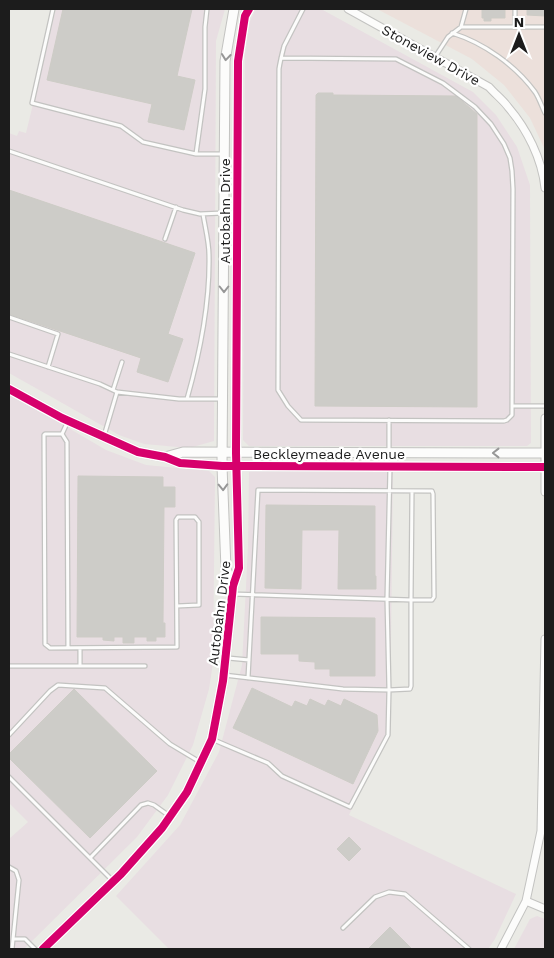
<svg xmlns="http://www.w3.org/2000/svg" width="554" height="958" viewBox="0 0 554 958" font-family="'Work Sans',sans-serif">
<style>
.commercial{fill:#ece0db}
.industrial{fill:#e8dee2}
.building{fill:#cdccc8;stroke:#cdccc6}
.lines{fill:none;stroke-linecap:round;stroke-linejoin:round}
.service-casing{stroke:#c3c3c1;stroke-width:5.5}
.minor-casing{stroke:#c3c3c1;stroke-width:9}
.tertiary-casing{stroke:#c3c3c1;stroke-width:11}
.service{stroke:#fcfcfb;stroke-width:3}
.minor{stroke:#fcfcfb;stroke-width:7}
.tertiary{stroke:#fcfcfb;stroke-width:9}
.cycleway-casing{stroke:#fff;stroke-width:11}
.cycleway{stroke:#d6006c;stroke-width:8}
.oneway{stroke:#979797}
.labels{text-anchor:middle;stroke-width:4.5;stroke-linejoin:round;paint-order:stroke}
.street-label{font-size:14px;fill:#1c1c1c;stroke:#fff}
</style>
<rect width="100%" height="100%" fill="#eaeae5"/>
<path class="commercial" d="M 377,9 L 545,9 L 545,150 L 530,118 L 504,85 L 472,59 Z"/>
<path class="industrial" d="M 56,9 L 225,9 L 216,41 L 214,441 L 189,448 L 144,444 L 119,435 L 9,373 L 9,133 L 17,136 L 19,131 L 26,133 Z
M 256,9 L 321,9 L 473,92 L 496,115 L 517,147 L 530,185 L 531,443 L 527,446 L 249,446 L 243,440 L 245,54 L 250,21 Z
M 9,393 L 106,450 L 146,465 L 209,471 L 215,477 L 213,663 L 209,689 L 193,745 L 168,795 L 137,837 L 24,949 L 9,949 L 9,839 L 28,822 L 9,803 Z
M 256,467 L 393,468 L 390,728 L 349,815 L 516,894 L 495,939 L 488,949 L 169,949 L 116,896 L 180,825 L 219,752 L 242,665 L 248,547 L 249,472 Z
M 537,916 L 545,919 L 545,949 L 514,949 L 530,919 Z"/>
<path class="building" d="M 63,9 L 192,9 L 177,76 L 195,80 L 184,130 L 148,122 L 152,104 L 47,80 Z
M 482,9 L 505,9 L 505,18 L 491,18 L 491,21 L 484,21 L 484,18 L 482,18 Z
M 527,9 L 545,9 L 545,16 L 527,15 Z
M 318,93 L 333,93 L 333,95 L 456,96 L 477,114 L 477,407 L 315,406 L 316,95 Z
M 9,190 L 195,253 L 168,334 L 183,339 L 168,382 L 137,372 L 141,358 L 9,314 Z
M 78,476 L 163,477 L 163,487 L 175,487 L 175,507 L 164,507 L 163,623 L 165,623 L 165,637 L 156,637 L 156,641 L 147,641 L 147,637 L 134,637 L 134,643 L 123,643 L 123,637 L 114,637 L 114,641 L 103,640 L 103,637 L 77,637 Z
M 266,505 L 375,506 L 375,576 L 376,576 L 376,589 L 338,589 L 339,530 L 302,530 L 301,589 L 265,588 Z
M 261,617 L 375,618 L 375,676 L 330,676 L 330,669 L 315,669 L 315,662 L 299,661 L 299,654 L 261,654 Z
M 252,688 L 292,707 L 295,701 L 307,706 L 310,699 L 325,706 L 328,700 L 341,706 L 344,699 L 377,715 L 378,731 L 353,784 L 233,728 Z
M 74,689 L 157,771 L 90,838 L 9,758 L 9,754 Z
M 349,837 L 361,849 L 349,861 L 337,849 Z
M 390,927 L 412,949 L 368,949 Z"/>
<g class="lines">
<g class="service-casing">
<path id="service" d="M 53,9 L 32,103 L 121,126 L 143,142 L 196,154 L 224,154
M 461,27 L 466,9
M 515,27 L 545,27
M 452,33 C 484,43 515,65 535,92 C 539,98 542,107 545,113
M 435,57 L 448,37 L 461,27 L 515,27 L 515,9
M 281,58 L 396,59 L 443,83 L 475,107 L 491,124 L 504,144 L 510,158 L 512,171 L 513,189 L 512,415 L 507,420 L 504,421 L 301,420 L 288,406 L 278,390 L 279,69 C 280,62 282,54 284,46 L 303,9
M 9,151 L 183,210 L 200,214 L 223,213
M 196,154 L 205,89 L 205,27 L 207,9
M 165,239 L 176,207
M 9,317 L 58,334 L 48,367
M 9,354 L 100,384 L 117,392
M 113,390 L 122,362
M 187,399 C 200,353 210,303 209,255 C 209,242 205,227 203,214
M 512,406 L 545,406
M 389,420 L 389,452
M 68,421 L 62,434 L 45,434 L 44,435 L 45,644 L 50,648 L 177,647 L 176,520 L 178,517 L 195,517 L 199,522 L 199,605 L 177,606
M 62,434 L 67,442 L 68,648
M 104,436 L 117,392 L 179,399 L 222,399
M 232,594 L 411,600 L 412,491
M 80,648 L 80,666
M 228,658 L 249,660
M 9,666 L 145,666
M 224,675 L 343,689 L 389,690 L 387,599 L 390,467
M 9,735 L 50,691 L 58,685 L 105,688 L 170,744 L 200,762
M 214,740 L 268,763 L 282,776 L 350,807 L 388,735 L 389,690 L 410,689 L 411,686 L 411,600 L 432,600 L 434,597 L 433,494 L 432,491 L 258,490 L 248,678
M 9,777 L 113,881
M 90,858 L 141,805 L 148,803 L 154,805 L 168,815
M 9,867 L 16,871 L 19,880 L 12,949
M 343,928 L 375,897 L 389,892 L 405,894 L 469,949
M 13,939 L 25,939 L 35,949"/>
</g>
<g class="minor-casing">
<path id="minor" d="M 348,9 L 489,87 C 495,94 503,100 508,107 C 527,129 542,159 545,188
M 545,418 L 545,492
M 526,901 L 545,909
M 501,949 L 526,901 L 541,831 L 545,639"/>
</g>
<g class="tertiary-casing">
<path id="tertiary" d="M 9,389 L 62,418 L 138,452 L 165,457 L 180,463 L 222,466 L 545,467
M 165,457 L 183,452 L 545,453
M 233,586 L 226,569 L 222,466 L 225,61 L 234,9
M 43,949 L 121,874 L 162,828 L 187,792 L 212,739 L 223,681 L 233,586 L 239,568 L 236,453 L 238,61 L 245,16 L 249,9"/>
</g>
<use href="#service" class="service"/>
<use href="#minor" class="minor"/>
<use href="#tertiary" class="tertiary"/>
<g class="cycleway-casing">
<path id="cycleway" d="M 9,389 L 62,418 L 138,452 L 165,457 L 180,463 L 222,466 L 545,467
M 43,949 L 121,874 L 162,828 L 187,792 L 212,739 L 223,681 L 233,586 L 239,568 L 236,453 L 238,61 L 245,16 L 249,9"/>
</g>
<use href="#cycleway" class="cycleway"/>
</g>
<defs><path id="oneway-chevron" d="M-2-3.5L2.5 0L-2 3.5" fill="none" stroke-width="1.6" stroke-linecap="round" stroke-linejoin="round" transform="scale(1.25)"/></defs>
<g class="oneway">
<use href="#oneway-chevron" transform="translate(226 57) rotate(96)"/>
<use href="#oneway-chevron" transform="translate(224 289) rotate(90)"/>
<use href="#oneway-chevron" transform="translate(496 453) rotate(-180)"/>
<use href="#oneway-chevron" transform="translate(223 487) rotate(88)"/>
</g>
<g class="labels">
<g class="street-label">
<text transform="translate(431 55) rotate(29)" y="5">Stoneview Drive</text>
<text transform="translate(225 211) rotate(-90)" y="5">Autobahn Drive</text>
<text x="329" y="459">Beckleymeade Avenue</text>
<text transform="translate(219 613) rotate(-83)" y="5">Autobahn Drive</text>
</g>
</g>
<rect width="554" height="958" fill="none" stroke="#1c1c1c" stroke-width="20"/>
<g transform="translate(519 35)" stroke="#ffffff" stroke-width="4" paint-order="stroke">
<path d="M0-4L9 19L0 12L-9 19Z" fill="#1c1c1c"/>
<text y="-8" font-size="14" font-weight="bold" text-anchor="middle" fill="#1c1c1c">N</text>
</g>
</svg>
